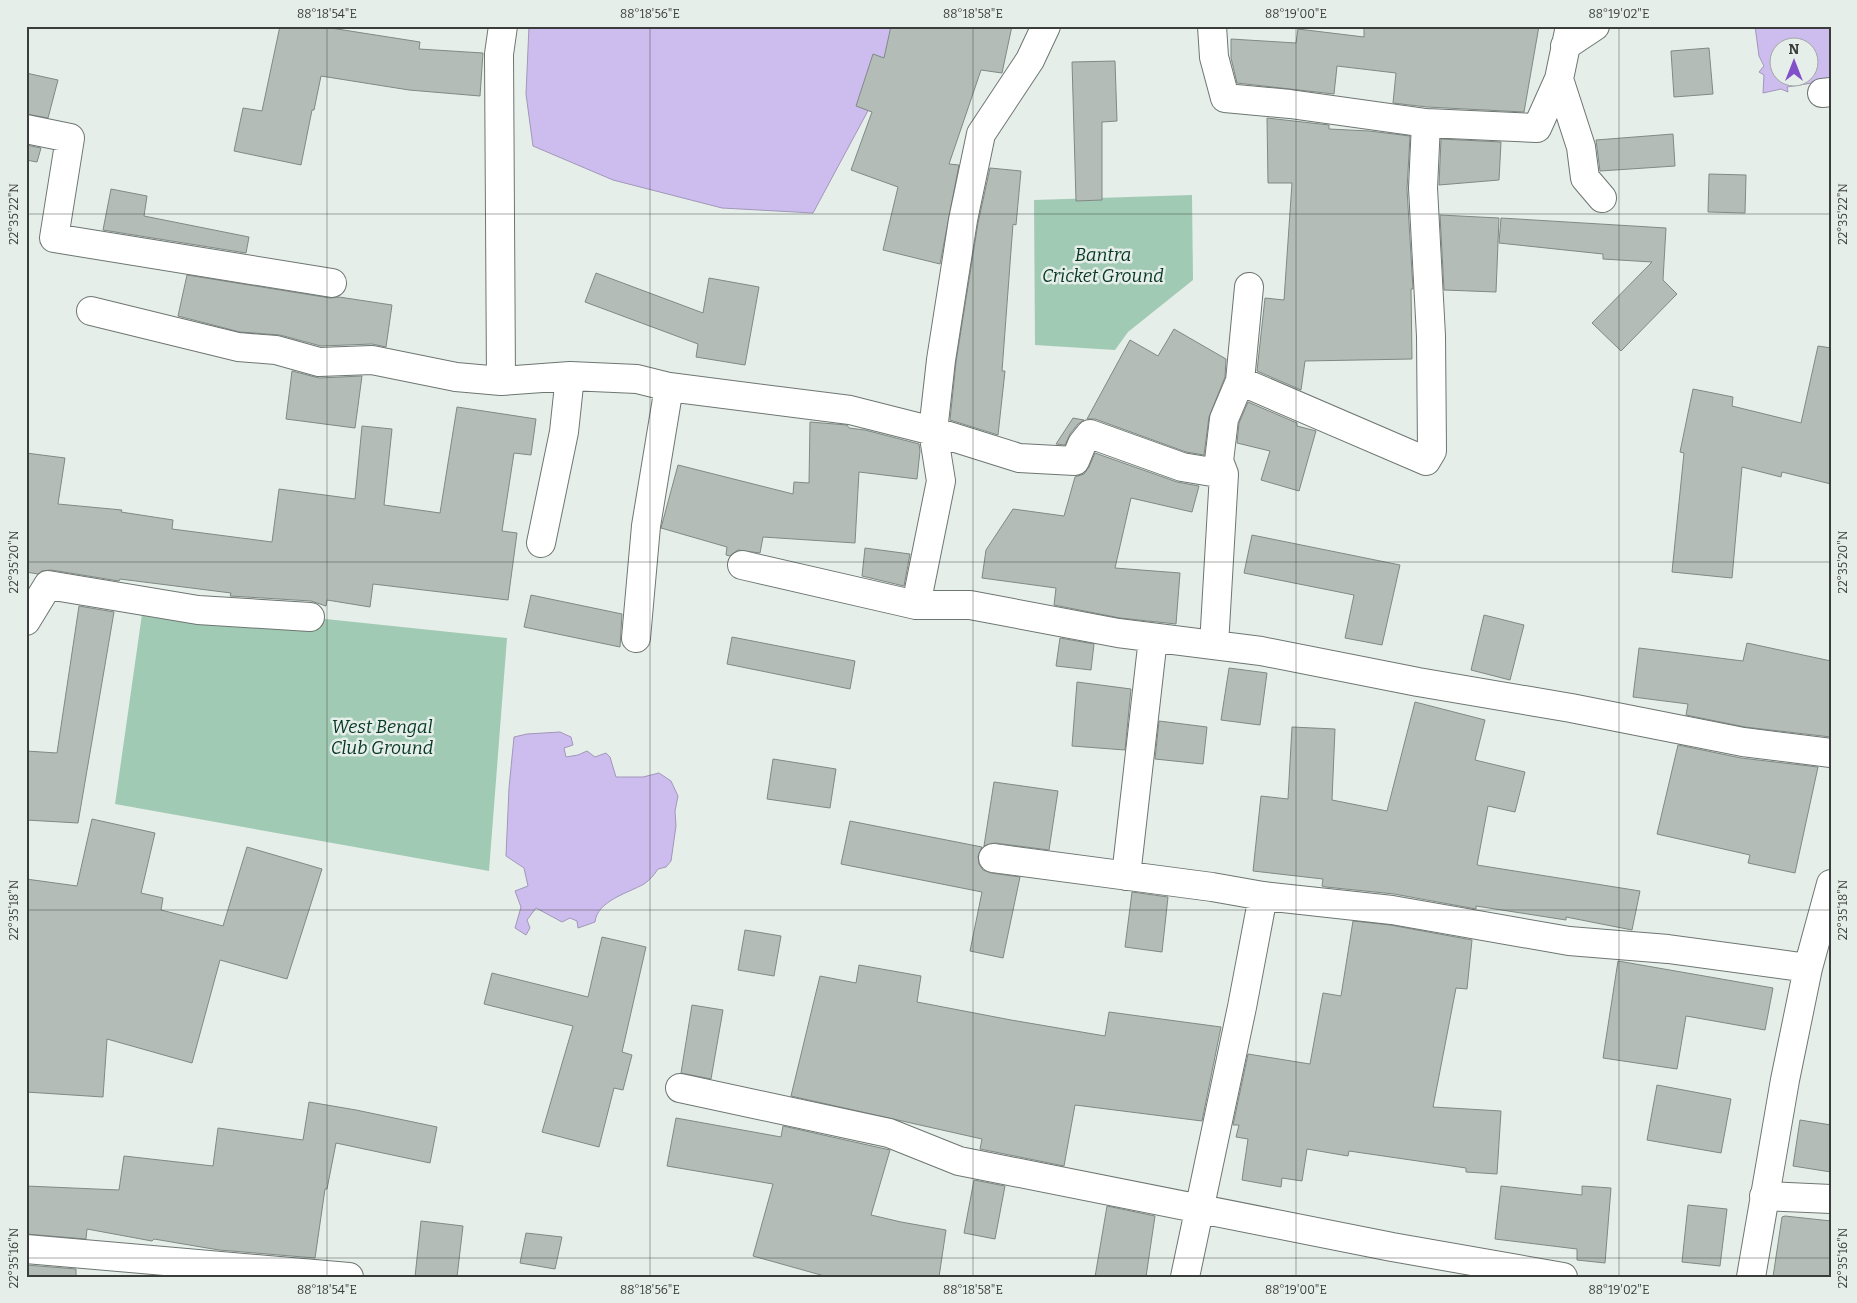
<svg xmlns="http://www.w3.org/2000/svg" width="1857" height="1303" viewBox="0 0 1857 1303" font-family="Bitter,serif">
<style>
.green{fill:#a1cab4}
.water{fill:#cdbdef;stroke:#a197b9;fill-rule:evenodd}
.building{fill:#b4bcb8;stroke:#818985}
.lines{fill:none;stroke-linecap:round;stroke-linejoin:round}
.minor-casing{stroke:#6e7672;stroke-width:30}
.minor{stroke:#fff;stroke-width:28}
.ticks{fill:none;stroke:#3a3d3b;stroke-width:1;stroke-opacity:0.45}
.labels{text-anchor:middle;stroke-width:5;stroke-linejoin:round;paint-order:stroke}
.park-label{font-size:18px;font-style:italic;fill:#063724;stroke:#e6eee9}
.neatline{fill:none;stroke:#3a3d3b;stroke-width:2}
.ticks-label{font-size:12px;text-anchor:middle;fill:#3a3d3b}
</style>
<rect width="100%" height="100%" fill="#e6eee9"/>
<path class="green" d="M 1192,195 L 1193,280 L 1128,332 L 1115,350 L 1035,345 L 1034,200 Z
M 144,600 L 507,638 L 489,871 L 115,804 Z"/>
<path class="water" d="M 529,26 L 901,26 L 877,94 L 813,213 L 722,208 L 613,180 L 533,146 L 526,94 Z
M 1755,26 L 1831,26 L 1831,80 L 1787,87 L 1788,92 L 1781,89 L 1763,93 L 1764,75 L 1759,72 L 1764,66 L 1759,56 ZM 1780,48 L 1810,48 L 1810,78 L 1780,78 Z
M 560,732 L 571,737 L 573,745 L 564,748 L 566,757 L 578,755 L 587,751 L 595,757 L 606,753 L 610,757 L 616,777 L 643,777 L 659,773 L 671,781 L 678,796 L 675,811 L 676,826 L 671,861 L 666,867 L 658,869 C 654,875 650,880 644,884 C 628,893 597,901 595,922 L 578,928 L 577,921 L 570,918 L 562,922 L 536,908 L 527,920 L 530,928 L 526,935 L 515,928 L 521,907 L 515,891 L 528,886 L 524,868 L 506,856 L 509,788 L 514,737 L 527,734 Z"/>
<path class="building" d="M 280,26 L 318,26 L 420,42 L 419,49 L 483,53 L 480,96 L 409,90 L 321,76 L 314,110 L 312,110 L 301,165 L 234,151 L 243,108 L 262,111 Z
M 891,26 L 1012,26 L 1002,73 L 981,70 L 949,164 L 959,165 L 940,264 L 883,250 L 898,187 L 851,170 L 872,112 L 856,106 L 873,54 L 884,58 Z
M 1364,26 L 1539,26 L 1524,112 L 1427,107 L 1393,103 L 1396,73 L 1337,66 L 1334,94 L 1237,83 L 1231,58 L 1231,39 L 1296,43 L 1298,29 L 1364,37 Z
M 1709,48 L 1713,94 L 1674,97 L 1671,51 Z
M 1115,61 L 1117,121 L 1102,122 L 1102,200 L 1076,201 L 1072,62 Z
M 26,73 L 58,80 L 48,118 L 26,114 Z
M 1267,118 L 1329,125 L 1329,129 L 1369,131 L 1410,136 L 1407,189 L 1413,289 L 1411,289 L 1412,359 L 1305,361 L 1301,390 L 1257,371 L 1265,298 L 1284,300 L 1292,183 L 1268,183 Z
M 1673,134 L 1675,166 L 1600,171 L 1596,140 Z
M 1441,139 L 1501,142 L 1499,180 L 1439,185 Z
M 26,145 L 41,148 L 37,162 L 26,160 Z
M 990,168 L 1021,171 L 1016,225 L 1013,224 L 1002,371 L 1005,371 L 998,435 L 950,420 L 956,362 L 978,223 Z
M 1709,174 L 1746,175 L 1745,213 L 1708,212 Z
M 111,189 L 147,196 L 144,216 L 249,237 L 246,253 L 103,230 Z
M 1440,215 L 1499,218 L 1496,292 L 1444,290 Z
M 1501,218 L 1666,228 L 1663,280 L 1677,294 L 1621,351 L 1592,323 L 1652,262 L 1603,259 L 1603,254 L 1499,243 Z
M 596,273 L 703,313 L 709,278 L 759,287 L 745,365 L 696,357 L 698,344 L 585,302 Z
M 187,275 L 330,298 L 339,297 L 392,305 L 386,347 L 372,344 L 321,346 L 280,335 L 240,332 L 178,316 Z
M 1174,329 L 1226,359 L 1225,377 L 1209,417 L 1204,455 L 1186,452 L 1095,419 L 1087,419 L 1130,340 L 1158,356 Z
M 1818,346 L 1831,348 L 1831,484 L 1782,472 L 1781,477 L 1742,467 L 1732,578 L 1672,572 L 1684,453 L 1680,452 L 1693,389 L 1733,397 L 1732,406 L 1801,423 Z
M 292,371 L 319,378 L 362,376 L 355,428 L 286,419 Z
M 1248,402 L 1297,423 L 1297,426 L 1316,431 L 1299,491 L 1261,480 L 1270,451 L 1237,443 L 1239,423 Z
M 457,407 L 536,419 L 531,455 L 514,453 L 502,531 L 517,533 L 508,600 L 373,584 L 370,607 L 327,600 L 326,606 L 311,601 L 230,596 L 231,593 L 120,579 L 119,581 L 51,570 L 42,571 L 38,574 L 26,572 L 26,453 L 65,458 L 58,504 L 122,510 L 121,512 L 173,520 L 172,529 L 272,542 L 279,489 L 355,499 L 362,426 L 392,429 L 384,505 L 440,513 Z
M 1073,418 L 1084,420 L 1078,424 L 1070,434 L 1065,445 L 1056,444 Z
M 810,422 L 847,425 L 849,428 L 865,430 L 919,444 L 920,451 L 917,479 L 859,472 L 855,543 L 763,537 L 760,553 L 738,550 L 730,556 L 726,555 L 727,547 L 661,528 L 678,465 L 793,494 L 794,482 L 809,483 Z
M 1095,453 L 1177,482 L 1199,486 L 1192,512 L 1131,498 L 1115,568 L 1180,573 L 1176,624 L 1120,618 L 1054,605 L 1056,588 L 982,578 L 986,550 L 1013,509 L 1064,516 L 1075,477 L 1084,474 L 1089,467 Z
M 1252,535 L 1400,565 L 1382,645 L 1345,638 L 1354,595 L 1244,573 Z
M 865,548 L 910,554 L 904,586 L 862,576 Z
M 531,595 L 622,614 L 620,647 L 524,627 Z
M 79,606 L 114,612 L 78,823 L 26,820 L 26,751 L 57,753 Z
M 1484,615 L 1524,625 L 1510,680 L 1471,670 Z
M 732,637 L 855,661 L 850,689 L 727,664 Z
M 1060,638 L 1094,644 L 1091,670 L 1056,666 Z
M 1747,643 L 1831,661 L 1831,737 L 1745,727 L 1686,715 L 1688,704 L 1633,697 L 1639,648 L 1743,661 Z
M 1229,668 L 1267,673 L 1260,725 L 1221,720 Z
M 1077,682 L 1131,689 L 1125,750 L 1072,746 Z
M 1415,702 L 1485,720 L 1475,760 L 1525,772 L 1515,812 L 1488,806 L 1477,865 L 1640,891 L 1632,930 L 1566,917 L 1566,920 L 1476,906 L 1476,909 L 1394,894 L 1326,887 L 1322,886 L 1323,879 L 1253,871 L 1261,796 L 1288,799 L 1292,727 L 1335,729 L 1332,800 L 1387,811 Z
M 1159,721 L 1207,727 L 1203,764 L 1155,759 Z
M 1678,745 L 1741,758 L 1818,767 L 1795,873 L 1748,863 L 1750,855 L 1657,834 Z
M 773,759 L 836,769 L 830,808 L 767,799 Z
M 994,782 L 1058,791 L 1049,850 L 995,843 L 984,846 Z
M 92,819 L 155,833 L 141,893 L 163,898 L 161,910 L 223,926 L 247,847 L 322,869 L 287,979 L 220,960 L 192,1063 L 107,1039 L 103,1097 L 26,1092 L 26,879 L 77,886 Z
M 850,821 L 982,847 L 978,856 L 979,864 L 983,870 L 991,873 L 1020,877 L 1003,958 L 970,951 L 982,892 L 841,864 Z
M 1132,892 L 1168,897 L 1162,952 L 1125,947 Z
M 1353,921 L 1390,925 L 1472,940 L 1467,989 L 1456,988 L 1433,1107 L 1501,1111 L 1497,1174 L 1466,1172 L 1466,1168 L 1349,1151 L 1348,1156 L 1307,1149 L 1302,1181 L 1282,1178 L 1281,1187 L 1242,1180 L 1248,1139 L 1236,1137 L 1239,1125 L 1233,1125 L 1248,1054 L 1310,1064 L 1323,993 L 1341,996 Z
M 745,930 L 781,936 L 774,976 L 738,970 Z
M 602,937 L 646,947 L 622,1052 L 632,1055 L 623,1090 L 614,1088 L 599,1147 L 542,1132 L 573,1026 L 484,1004 L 492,973 L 588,997 Z
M 1618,961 L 1773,988 L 1765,1030 L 1686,1016 L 1677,1069 L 1603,1058 Z
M 859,965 L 921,976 L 917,1002 L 1011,1020 L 1105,1036 L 1109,1012 L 1221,1027 L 1202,1121 L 1075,1105 L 1064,1166 L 980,1149 L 982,1139 L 791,1096 L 820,976 L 856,983 Z
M 692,1005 L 723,1010 L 711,1079 L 681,1073 Z
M 1657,1085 L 1731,1099 L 1721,1153 L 1647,1140 Z
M 309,1102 L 356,1110 L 437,1127 L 430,1163 L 336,1143 L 327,1189 L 325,1189 L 315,1258 L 219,1250 L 154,1239 L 152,1241 L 87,1229 L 86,1239 L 26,1234 L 26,1186 L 119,1190 L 124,1156 L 213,1166 L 218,1128 L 303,1140 Z
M 676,1118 L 781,1137 L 783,1126 L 890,1150 L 871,1215 L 901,1222 L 946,1230 L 939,1277 L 828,1277 L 753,1256 L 773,1184 L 667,1166 Z
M 1800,1120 L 1831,1125 L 1831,1172 L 1793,1166 Z
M 974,1180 L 1005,1186 L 995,1239 L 964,1233 Z
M 1501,1186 L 1582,1195 L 1582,1186 L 1611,1188 L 1605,1263 L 1577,1260 L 1577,1249 L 1495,1239 Z
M 1688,1205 L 1727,1209 L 1720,1266 L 1682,1262 Z
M 1107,1206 L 1155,1216 L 1146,1277 L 1095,1277 Z
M 1785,1216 L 1831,1221 L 1831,1277 L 1773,1277 L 1782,1217 Z
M 421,1221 L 463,1226 L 457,1277 L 415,1277 Z
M 526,1233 L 562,1237 L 555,1269 L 520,1263 Z
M 26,1265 L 76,1269 L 76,1277 L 26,1277 Z"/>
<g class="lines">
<g class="minor-casing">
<path id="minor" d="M 1212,26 L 1214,57 L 1225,98 L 1290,104 L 1426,123 L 1537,128 L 1559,79 L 1570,26
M 1565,46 L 1595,26
M 1559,79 L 1581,147 L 1585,178 L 1602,198
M 1822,93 L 1831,92
M 26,129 L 70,138 L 54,238 L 332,283
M 91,311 L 238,347 L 276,350 L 319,362 L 372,360 L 456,377 L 501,381 L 570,376 L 564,432 L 541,543
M 570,376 L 637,379 L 669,387
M 501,381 L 499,54 L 503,26
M 1240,381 L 1426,461 L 1432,451 L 1431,336 L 1423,188 L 1426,123
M 742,565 L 916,605 L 970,605 L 1118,633 L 1261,651 L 1418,682 L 1571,708 L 1743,742 L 1831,753
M 916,605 L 941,481 L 933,431 L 941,360 L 963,220 L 981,134 L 1030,60 L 1046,26
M 26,621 L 48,585 L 198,610 L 310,617
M 636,638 L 646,526 L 669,387 L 850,410 L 933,431 L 1019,458 L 1075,461 L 1082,444 L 1090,434 L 1182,467 L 1224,474 L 1219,461 L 1224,419 L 1240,381 L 1249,287
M 1214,645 L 1224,474
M 993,858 L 1212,887 L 1263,896 L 1392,910 L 1569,941 L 1668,949 L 1808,968
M 1126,876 L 1153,638
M 680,1088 L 889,1133 L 959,1161 L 1392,1247 L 1563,1277
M 1764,1196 L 1831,1199
M 26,1249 L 349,1277
M 1185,1277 L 1242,1007 L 1263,896
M 1751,1277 L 1785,1080 L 1808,968 L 1831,884"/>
</g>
<use href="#minor" class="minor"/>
</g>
<path class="ticks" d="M 327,26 L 327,1277M 650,26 L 650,1277M 973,26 L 973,1277M 1296,26 L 1296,1277M 1619,26 L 1619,1277M 26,214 L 1831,214M 26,562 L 1831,562M 26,910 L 1831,910M 26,1258 L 1831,1258"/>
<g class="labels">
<g class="park-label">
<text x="1103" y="261">Bantra<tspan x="1103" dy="21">Cricket Ground</tspan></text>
<text x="382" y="733">West Bengal<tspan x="382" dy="21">Club Ground</tspan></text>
</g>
</g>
<rect width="1857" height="1303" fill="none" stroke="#e6eee9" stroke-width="55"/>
<g transform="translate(1794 62)"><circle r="24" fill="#e6eee9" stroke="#a1a7a3"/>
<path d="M0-4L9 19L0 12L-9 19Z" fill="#8250c8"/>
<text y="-8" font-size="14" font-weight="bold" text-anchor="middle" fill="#3a3d3b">N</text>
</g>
<rect x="28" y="28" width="1802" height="1248" class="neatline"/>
<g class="ticks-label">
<text x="327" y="18">88°18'54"E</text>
<text x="650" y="18">88°18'56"E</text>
<text x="973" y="18">88°18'58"E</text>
<text x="1296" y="18">88°19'00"E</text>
<text x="1619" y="18">88°19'02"E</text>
<text transform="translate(14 214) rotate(-90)" y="4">22°35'22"N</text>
<text transform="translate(1843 214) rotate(-90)" y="4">22°35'22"N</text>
<text transform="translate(14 562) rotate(-90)" y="4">22°35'20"N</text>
<text transform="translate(1843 562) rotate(-90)" y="4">22°35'20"N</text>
<text transform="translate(14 910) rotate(-90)" y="4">22°35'18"N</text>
<text transform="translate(1843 910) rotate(-90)" y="4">22°35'18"N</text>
<text transform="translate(14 1258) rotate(-90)" y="4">22°35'16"N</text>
<text transform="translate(1843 1258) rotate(-90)" y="4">22°35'16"N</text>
<text x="327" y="1294">88°18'54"E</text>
<text x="650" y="1294">88°18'56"E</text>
<text x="973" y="1294">88°18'58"E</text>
<text x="1296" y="1294">88°19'00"E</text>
<text x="1619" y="1294">88°19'02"E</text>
</g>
</svg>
